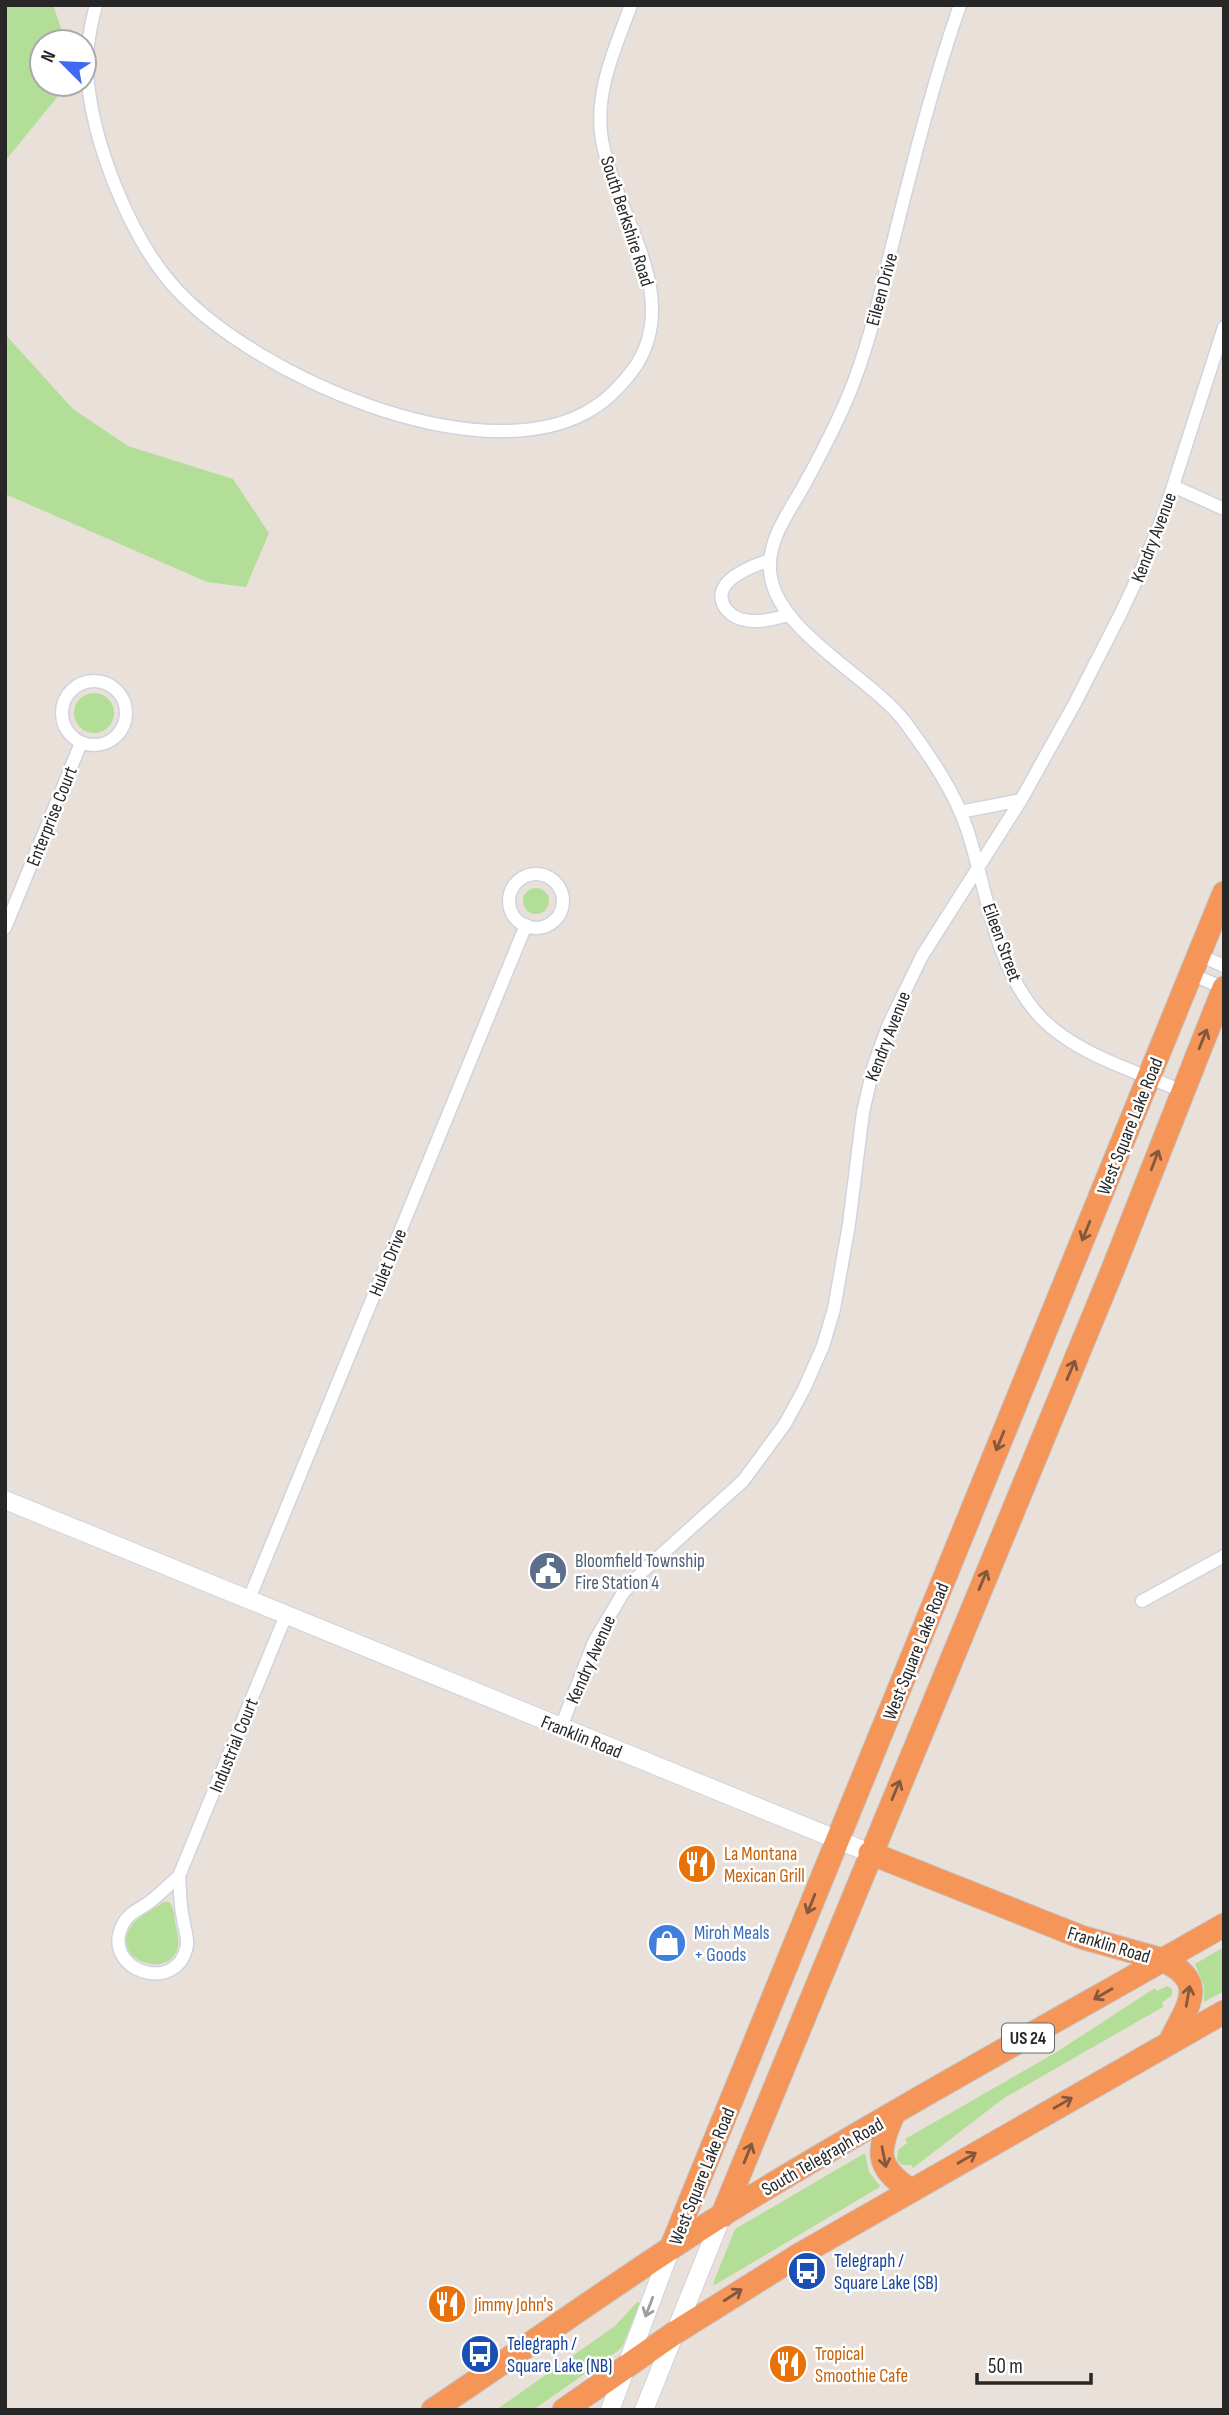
<svg xmlns="http://www.w3.org/2000/svg" width="1229" height="2415" viewBox="0 0 1229 2415" font-family="'Sofia Sans Condensed',sans-serif">
<style>
.green{fill:#b3de98}
.lines{fill:none;stroke-linecap:round;stroke-linejoin:round}
.street-casing{stroke:#cfd3e0;stroke-width:15}
.secondary-casing{stroke:#cfd3e0;stroke-width:20}
.highway-casing{stroke:#c3c3c3;stroke-width:25}
.street{stroke:#fff;stroke-width:12}
.secondary{stroke:#fff;stroke-width:18}
.highway{stroke:#f59558;stroke-width:23}
.oneway{stroke:#84583d}
.oneway2{stroke:#9e9e9e}
.labels{text-anchor:middle;stroke-width:5;stroke-linejoin:round;paint-order:stroke}
.shield{fill:#fff;stroke:#686868;stroke-width:2}
.shield-label{font-size:18px;font-weight:bold;fill:#272727}
.street-label{font-size:19px;fill:#272727;stroke:#fff}
.service-label{font-size:19px;fill:#4e5e75;stroke:#fff;text-anchor:start}
.food-label{font-size:19px;fill:#c56008;stroke:#fff;text-anchor:start}
.shop-label{font-size:19px;fill:#366cbe;stroke:#fff;text-anchor:start}
.transit-label{font-size:19px;fill:#164399;stroke:#fff;text-anchor:start}
</style>
<rect width="100%" height="100%" fill="#e9e1d9"/>
<path class="green" d="M 5,5 L 53,5 L 66,42 L 42,42 L 42,84 L 68,84 L 5,161 Z
M 5,334 L 73,409 L 128,446 L 233,479 L 269,533 L 246,587 L 207,582 L 5,494 Z
M74 713a20 20 0 1 1 40 0a20 20 0 1 1-40 0Z
M523 901a13 13 0 1 1 26 0a13 13 0 1 1-26 0Z
M 163,1902 L 169,1902 C 175,1908 174,1918 176,1927 C 194,1987 102,1966 132,1925 C 139,1915 154,1910 163,1902 Z
M 1224,1947 L 1224,1991 L 1204,2002 L 1204,1986 L 1195,1964 Z
M 1167,1986 L 1172,1989 L 1172,1995 L 1162,2003 L 1163,2007 L 1004,2098 L 913,2168 L 911,2165 L 902,2165 L 897,2160 L 898,2150 L 907,2143 L 905,2139 L 1055,2053 L 1155,1988 L 1157,1991 Z
M 865,2153 L 869,2172 L 880,2186 L 878,2188 L 713,2286 L 714,2281 L 735,2229 Z
M 637,2302 L 640,2303 L 623,2345 L 619,2350 L 533,2410 L 496,2410 L 615,2326 Z"/>
<g class="lines">
<g class="street-casing">
<path id="street" d="M 96,5 C 90,27 86,48 87,71 C 91,140 130,240 178,291 C 257,375 473,472 585,413 C 606,402 624,383 637,364 C 683,290 610,208 601,133 C 596,88 616,46 631,5
M 960,5 C 932,85 912,167 891,250 C 879,300 867,352 847,399 C 834,429 819,458 803,487 C 789,512 768,539 770,570 C 773,630 870,676 905,722 C 929,755 954,790 967,829 C 987,889 993,960 1035,1011 C 1070,1053 1133,1070 1182,1091
M 1173,486 L 1224,509
M 770,560 C 752,566 707,582 726,609 C 731,615 737,619 745,620 C 759,623 774,619 788,615
M62 713a32 32 0 1 1 64 0a32 32 0 1 1-64 0Z
M 960,812 L 1021,800
M509 901a27 27 0 1 1 54 0a27 27 0 1 1-54 0Z
M 5,928 L 81,743
M 1199,955 L 1224,966
M 1191,974 L 1224,988
M 249,1599 L 526,925
M 1142,1601 L 1224,1556
M 561,1727 L 594,1642 L 623,1593 L 643,1571 L 743,1481 L 785,1424 L 804,1389 L 823,1346 L 834,1309 L 849,1224 L 863,1112 L 874,1065 L 888,1026 L 922,956 L 1021,800 L 1075,703 L 1121,613 L 1142,568 L 1166,508 L 1224,327
M 179,1876 L 286,1615
M 179,1876 C 180,1890 180,1905 183,1919 C 184,1928 188,1935 187,1945 C 178,1997 99,1970 123,1924 C 129,1912 141,1909 151,1901 C 161,1893 170,1884 179,1876 Z"/>
</g>
<g class="secondary-casing">
<path id="secondary" d="M 5,1500 L 870,1853
M 610,2410 L 671,2248
M 644,2410 L 722,2216"/>
</g>
<g class="highway-casing">
<path id="highway" d="M 870,1853 L 1081,1937 L 1163,1960 C 1210,1983 1187,2006 1170,2042
M 893,2115 C 877,2151 875,2166 910,2190
M 722,2216 L 1113,1269 L 1224,988
M 671,2248 L 1224,893
M 433,2410 C 529,2346 622,2278 719,2217 C 884,2115 1055,2022 1224,1925
M 564,2410 L 676,2332 L 799,2255 L 1224,2012"/>
</g>
<use href="#street" class="street"/>
<use href="#secondary" class="secondary"/>
<use href="#highway" class="highway"/>
</g>
<defs><path id="oneway-shaft" d="M-6 0H5M1.5-3L5.5 0L1.5 3" fill="none" stroke-width="1.6" stroke-linecap="round" stroke-linejoin="round" transform="scale(1.75)"/></defs>
<g class="oneway">
<use href="#oneway-shaft" transform="translate(1203 1039) rotate(-68)"/>
<use href="#oneway-shaft" transform="translate(1155 1160) rotate(-69)"/>
<use href="#oneway-shaft" transform="translate(1086 1231) rotate(112)"/>
<use href="#oneway-shaft" transform="translate(1071 1370) rotate(-67)"/>
<use href="#oneway-shaft" transform="translate(1000 1441) rotate(112)"/>
<use href="#oneway-shaft" transform="translate(983 1580) rotate(-67)"/>
<use href="#oneway-shaft" transform="translate(896 1790) rotate(-67)"/>
<use href="#oneway-shaft" transform="translate(811 1904) rotate(112)"/>
<use href="#oneway-shaft" transform="translate(1103 1994) rotate(150)"/>
<use href="#oneway-shaft" transform="translate(1188 1996) rotate(-80)"/>
<use href="#oneway-shaft" transform="translate(1063 2103) rotate(-30)"/>
<use href="#oneway-shaft" transform="translate(748 2153) rotate(-68)"/>
<use href="#oneway-shaft" transform="translate(884 2157) rotate(79)"/>
<use href="#oneway-shaft" transform="translate(967 2158) rotate(-30)"/>
<use href="#oneway-shaft" transform="translate(733 2295) rotate(-33)"/>
</g>
<use class="oneway2" href="#oneway-shaft" transform="translate(649 2307) rotate(111)"/>
<defs>
<g id="civic-disc" transform="scale(2.0125)"><circle r="9.5" fill="#5c6f8a" stroke="#fff"/><path d="M-.6-6.5H3V-4.5H.6V-3L4-1V1h2V6H-6V1h2V-1L-.6-3ZM-1.2 2.5V6h2.4V2.5Z" fill="#fff"/></g>
<g id="restaurant-disc" transform="scale(2.0125)"><circle r="9.5" fill="#e8710a" stroke="#fff"/><path d="M-5-6h1v4h1v-4h1v4h1v-4h1v5L-1.5 .5V6h-2V.5L-5-1ZM5-6V6H3V1.5H1.5Q1.5-4 5-6Z" fill="#fff"/></g>
<g id="shop-disc" transform="scale(2.0125)"><circle r="9.5" fill="#3f7fe0" stroke="#fff"/><path d="M-5-2.5h2.3a2.7 3.5 0 0 1 5.4 0H5L5.5 6h-11ZM-1.5-2.5h3a1.5 2.3 0 0 0-3 0Z" fill="#fff"/></g>
<g id="bus-disc" transform="scale(2.0125)"><circle r="9.5" fill="#1a4fb4" stroke="#fff"/><path d="M-5-6H5V4H4V6H2V4H-2V6H-4V4H-5ZM-3.5-4V0h7V-4ZM-3.5 1.2v1.5H-2V1.2ZM2 1.2v1.5H3.5V1.2Z" fill="#fff"/></g>
</defs>
<g fill-rule="evenodd">
<use href="#civic-disc" x="548" y="1571"/>
<use href="#restaurant-disc" x="697" y="1864"/>
<use href="#shop-disc" x="667" y="1943"/>
<use href="#bus-disc" x="807" y="2271"/>
<use href="#restaurant-disc" x="447" y="2304"/>
<use href="#bus-disc" x="480" y="2354"/>
<use href="#restaurant-disc" x="788" y="2364"/>
</g>
<g class="labels">
<rect class="shield" x="1002" y="2023.5" width="52" height="29" rx="5"/>
<g class="shield-label">
<text x="1028" y="2044">US 24</text>
</g>
<g class="street-label">
<text transform="translate(628 221) rotate(72)" y="7">South Berkshire Road</text>
<text transform="translate(881 289) rotate(-75)" y="7">Eileen Drive</text>
<text transform="translate(1153 537) rotate(-69)" y="7">Kendry Avenue</text>
<text transform="translate(51 816) rotate(-68)" y="7">Enterprise Court</text>
<text transform="translate(1003 942) rotate(70)" y="7">Eileen Street</text>
<text transform="translate(887 1036) rotate(-69)" y="7">Kendry Avenue</text>
<text transform="translate(1129 1126) rotate(-68)" y="7">West Square Lake Road</text>
<text transform="translate(387 1262) rotate(-68)" y="7">Hulet Drive</text>
<text transform="translate(915 1651) rotate(-68)" y="7">West Square Lake Road</text>
<text transform="translate(590 1659) rotate(-66)" y="7">Kendry Avenue</text>
<text transform="translate(582 1736) rotate(22)" y="7">Franklin Road</text>
<text transform="translate(233 1745) rotate(-68)" y="7">Industrial Court</text>
<text transform="translate(1109 1944) rotate(17)" y="7">Franklin Road</text>
<text transform="translate(822 2156) rotate(-30)" y="7">South Telegraph Road</text>
<text transform="translate(701 2176) rotate(-68)" y="7">West Square Lake Road</text>
</g>
<g class="service-label">
<text x="575" y="1567">Bloomfield Township<tspan x="575" dy="22">Fire Station 4</tspan></text>
</g>
<g class="food-label">
<text x="724" y="1860">La Montana<tspan x="724" dy="22">Mexican Grill</tspan></text>
<text x="474" y="2311">Jimmy John's</text>
<text x="815" y="2360">Tropical<tspan x="815" dy="22">Smoothie Cafe</tspan></text>
</g>
<g class="shop-label">
<text x="694" y="1939">Miroh Meals<tspan x="694" dy="22">+ Goods</tspan></text>
</g>
<g class="transit-label">
<text x="834" y="2267">Telegraph /<tspan x="834" dy="22">Square Lake (SB)</tspan></text>
<text x="507" y="2350">Telegraph /<tspan x="507" dy="22">Square Lake (NB)</tspan></text>
</g>
</g>
<rect width="1229" height="2415" fill="none" stroke="#272727" stroke-width="14"/>
<g transform="translate(63 63) rotate(294)"><circle r="33" fill="#ffffff" stroke="#a9a9a9" stroke-width="2"/>
<path d="M0-5L12 26L0 18L-12 26Z" fill="#4068f0"/>
<text y="-10" font-size="19" font-weight="bold" text-anchor="middle" fill="#272727">N</text>
</g>
<path d="M977 2373v10h114v-10" fill="none" stroke="#272727" stroke-width="3.5"/>
<text x="988" y="2373" font-size="21" fill="#272727" stroke="#ffffff" stroke-width="5" paint-order="stroke">50 m</text>
</svg>
